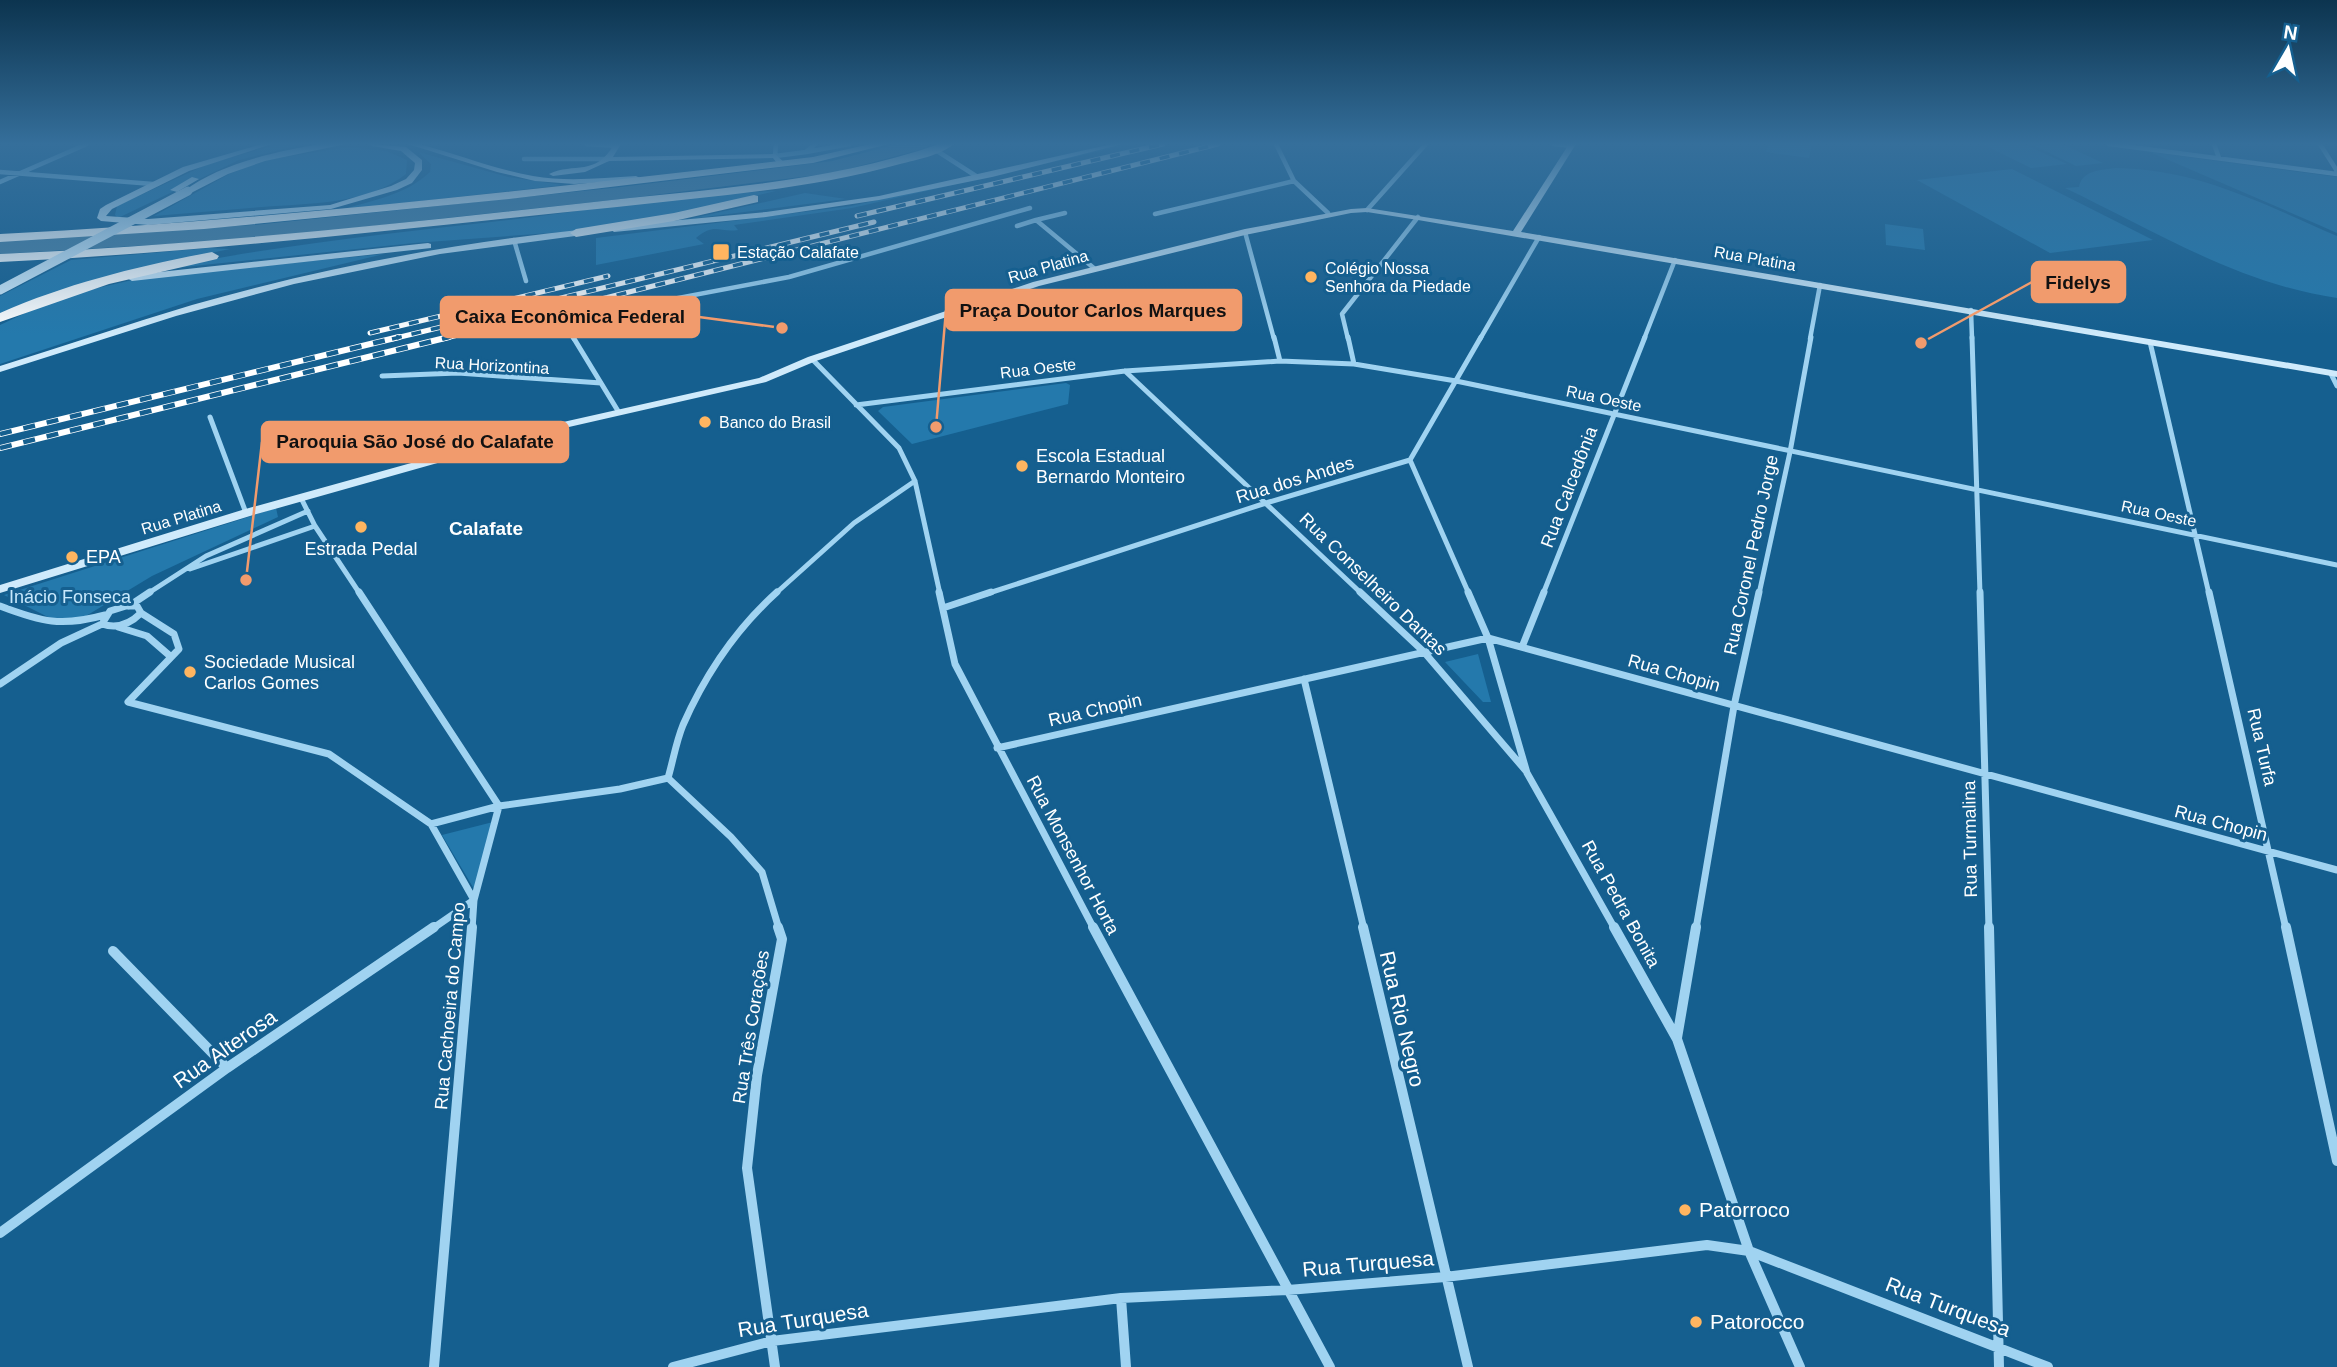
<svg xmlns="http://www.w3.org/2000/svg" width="2337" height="1367" viewBox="0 0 2337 1367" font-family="Arial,sans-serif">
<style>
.green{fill:#2479ac}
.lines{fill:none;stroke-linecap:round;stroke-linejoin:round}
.river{fill:#4a80a2;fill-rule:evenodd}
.street-far3{stroke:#a0d3f1;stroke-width:4.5}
.street-far2{stroke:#a0d3f1;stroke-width:5}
.street-far1{stroke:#a0d3f1;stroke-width:7}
.street{stroke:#a0d3f1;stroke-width:10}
.secondary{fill:#cfeafb;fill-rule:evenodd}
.highway{fill:#fff;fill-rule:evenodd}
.rail-far1-casing{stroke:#fff;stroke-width:5}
.rail-casing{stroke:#fff;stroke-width:6}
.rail-far1{stroke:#155f8f;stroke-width:3.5;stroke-dasharray:10;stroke-linecap:butt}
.rail{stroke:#155f8f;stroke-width:4.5;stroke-dasharray:12;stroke-linecap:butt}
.secondary-bridge{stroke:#cfeafb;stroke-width:9}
.poi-dot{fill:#ffb560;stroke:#155f8f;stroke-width:2.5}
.labels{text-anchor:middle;stroke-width:6;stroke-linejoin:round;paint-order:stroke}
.far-poi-label{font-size:16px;fill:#fff;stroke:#155f8f;text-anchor:start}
.far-street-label{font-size:16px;fill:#fff;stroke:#155f8f}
.poi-label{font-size:18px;fill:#fff;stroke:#155f8f;text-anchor:start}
.street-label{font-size:18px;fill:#fff;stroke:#155f8f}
.park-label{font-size:18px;fill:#c7e8fc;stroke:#155f8f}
.neighbourhood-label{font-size:19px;font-weight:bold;fill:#fff;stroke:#155f8f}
.near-street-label{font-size:21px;fill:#fff;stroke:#155f8f}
.near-poi-label{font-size:21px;fill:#fff;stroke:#155f8f;text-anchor:start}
.leader{fill:none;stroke:#f19b6d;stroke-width:2.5}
.callout-dot{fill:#f19b6d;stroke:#155f8f;stroke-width:2.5}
.callout{fill:#f19b6d;stroke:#f19b6d;stroke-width:2.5}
.callout-label{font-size:19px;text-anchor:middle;font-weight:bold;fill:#111}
</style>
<rect width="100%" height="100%" fill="#155f8f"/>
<path class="green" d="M 279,144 L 304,144 L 239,160 L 118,218 L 115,215 L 117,206 L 208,164 Z
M 1125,144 L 1132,144 L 852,208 L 734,225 L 738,230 C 719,233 715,222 696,238 L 704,244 L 596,265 L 596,238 L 851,206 Z
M 1768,144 L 1812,144 L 1809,158 L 1766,152 Z
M 1982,144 L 2024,144 L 2067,164 L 2031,168 Z
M 2062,144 L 2103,163 L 2076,166 L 2035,146 Z
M 348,147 L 386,151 L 407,160 L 406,174 C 366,205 310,203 262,207 C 226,210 190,213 154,216 L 229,174 L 267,160 Z
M 418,152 L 508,177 L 563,185 L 340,210 C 371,201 406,195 430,172 L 431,164 Z
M 2150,152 L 2337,177 L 2337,233 L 2319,225 Z
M 2116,168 C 2198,169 2263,204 2337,236 L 2337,298 C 2239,284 2153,230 2065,188 L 2079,187 C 2082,170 2101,170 2116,168 Z
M 2012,169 L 2153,240 L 2050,253 L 1917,180 Z
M 776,191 L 674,215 L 577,231 L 414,243 L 155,270 C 275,245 396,233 517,219 C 604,208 689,194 776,191 Z
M 805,193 L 846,199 L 689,219 Z
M 1885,224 L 1923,229 L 1925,250 L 1886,245 Z
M 209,248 L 230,249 C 151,264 76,286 0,314 L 0,296 L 71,260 Z
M 384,254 L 197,299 L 0,364 L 0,325 L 38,307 L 80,292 L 141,278 Z
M 1066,383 L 1070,385 L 1068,404 L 912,444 L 878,411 L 883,407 Z
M 276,508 L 278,517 L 152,576 L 81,619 L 58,622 L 4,595 Z
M 1478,654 L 1491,702 L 1483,702 L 1445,662 Z
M 493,822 L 474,889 L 442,835 Z"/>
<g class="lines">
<path class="river" d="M 898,144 L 929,144 L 926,148 L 833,173 L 621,199 L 253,239 L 0,254 L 0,240 L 253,225 L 621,187 L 832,161 Z"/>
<path class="street-far3" d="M 586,144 L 616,146
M 776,144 L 775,156 L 806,152 L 815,144
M 1276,144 L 1294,181 L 1328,213
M 1554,144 L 1571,146
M 2109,144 L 2337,174
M 2214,144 L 2219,158
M 2320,144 L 2337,171
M 934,149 L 976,176
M 806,152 L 850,144
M 524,159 L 609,159
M 0,172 L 153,184
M 0,182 L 87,144
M 1367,210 L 1426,144
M 1155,214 L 1294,181
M 1036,220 L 1065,213
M 1017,226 L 1036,220 L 1095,269
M 1245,232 L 1274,339
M 514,240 L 526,281
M 1971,310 L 1972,339
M 574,339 L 562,320 L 789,277 L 1030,208
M 1348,339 L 1342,314 L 1418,217
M 1480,339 L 1539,237
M 1644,339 L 1675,260
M 1810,339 L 1820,285"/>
<path class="street-far2" d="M 573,337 L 618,411
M 1274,337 L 1280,361
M 1348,337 L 1354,364
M 1972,337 L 1980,594
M 2150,342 L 2209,594
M 812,359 L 899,448 L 915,481 L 940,594
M 1125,371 L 1362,594
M 2331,374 L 2337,386
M 382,376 L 458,373 L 601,383
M 856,405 L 1125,371 L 1280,361 L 1354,364 L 1456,381 L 2337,565
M 210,417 L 246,513
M 1410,460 L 1469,594
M 301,498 L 315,526 L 360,594
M 190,569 L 315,526
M 147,594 L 206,556 L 308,511
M 775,594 L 854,523 L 915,481
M 986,594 L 1266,503 L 1410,460 L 1481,337
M 1543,594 L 1645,337
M 1759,594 L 1790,452 L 1811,337"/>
<path class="street-far1" d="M 359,592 L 499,806 L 474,900 L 472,929
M 777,592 C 736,629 705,675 683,725 C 676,742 673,761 668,778 L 731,837 L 762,872 L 779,929
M 939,592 L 955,664 L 1094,929
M 1360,592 L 1424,652 L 1526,771
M 1468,592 L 1488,638 L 1527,773 L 1615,929
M 1980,592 L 1989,929
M 2209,592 L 2286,929
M 0,606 C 42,622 61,627 105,615
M 126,606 L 137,606 L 141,613 C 130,624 117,629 102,624 L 110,611 Z
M 129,606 L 150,592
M 943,608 L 991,592
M 141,613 L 174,634 L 179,649 L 128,702 L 329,754 L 431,824 L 499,806 L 620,789 L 668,778
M 118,627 L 147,636 L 170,656
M 1522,647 L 1544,592
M 1304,679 L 1364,929
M 0,684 L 61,643 L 102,624
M 997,748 L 1488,638 L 2337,870
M 431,824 L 474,900 L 432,929
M 1696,929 L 1734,706 L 1759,592"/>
<path class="street" d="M 1093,927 L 1330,1367
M 1363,927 L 1468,1367
M 1614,927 L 1677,1039 L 1749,1251 L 1800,1367
M 1989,927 L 1999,1367
M 2286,927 L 2337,1161
M 113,951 L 227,1068
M 1677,1038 L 1696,927
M 0,1233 L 227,1068 L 434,927
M 1121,1298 L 1126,1367
M 434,1367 L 472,927
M 673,1367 L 772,1341 L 1121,1298 L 1288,1290 L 1445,1277 L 1707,1245 L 1749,1251 L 2048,1367
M 775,1367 L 747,1168 L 757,1075 L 782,939 L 778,927"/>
<path class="secondary" d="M 262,144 L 272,144 L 189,171 L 112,209 L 106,216 L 148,219 L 330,205 L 391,186 L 406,179 L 414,170 L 415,163 L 401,151 L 372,146 L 369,144 L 406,147 L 422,160 L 422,170 L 412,183 L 397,190 L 331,209 L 148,225 L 101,221 L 97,218 L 100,209 L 106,205 L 183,167 Z
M 321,144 L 346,144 L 265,161 L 228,174 L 191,193 L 184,191 C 219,164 277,151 321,144 Z
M 408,144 L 419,144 C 457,154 494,169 533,176 C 567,182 602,178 636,176 L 640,178 L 636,180 L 574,184 L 535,181 L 497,172 Z
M 614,144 L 621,144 L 613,157 L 775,154 L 786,164 L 779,166 L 773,158 L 609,161 L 585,172 L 553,176 L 549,174 C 574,162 596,177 614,144 Z
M 1112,144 L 1123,144 L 992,177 L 879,200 L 766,217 L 614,232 L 610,229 L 614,226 L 766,212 L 879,196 Z
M 1569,144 L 1576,144 L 1521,232 L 2337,371 L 2337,377 L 1418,220 L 1367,212 L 1351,213 L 1245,235 L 1039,286 L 816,361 L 766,382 L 547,432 L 250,516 L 0,593 L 0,585 L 242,510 L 541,427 L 759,378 L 808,357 L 1033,282 L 1245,229 L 1351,209 L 1367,208 L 1513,231 Z
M 192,177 L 199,179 L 177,192 L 170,190 Z
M 587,229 L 591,232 L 590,234 L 440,254 L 294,284 L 176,316 L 0,372 L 0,366 C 64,346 128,324 192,305 C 321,268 453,243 587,229 Z
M 428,243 L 431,244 L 431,248 L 132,281 L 127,278 L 132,275 Z"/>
<path class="highway" d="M 870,144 L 889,144 L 813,163 L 509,199 L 204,229 L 0,242 L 0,234 C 272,220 542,189 813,157 Z
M 939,144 L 954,144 C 941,155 916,160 900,164 C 807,190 712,196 617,207 C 411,228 207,252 0,262 L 0,254 C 196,245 390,225 585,203 C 704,189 825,184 939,144 Z
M 754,195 L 758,196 L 758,202 L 674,221 L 576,237 L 570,233 L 576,229 L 674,213 Z
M 212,252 L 219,256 L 217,259 L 109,284 L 0,322 L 0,313 C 68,283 139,266 212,252 Z"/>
<g class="rail-far1-casing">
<path id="rail-far1" d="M 857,216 L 1163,144
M 370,333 L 608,276
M 392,339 L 874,222
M 442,339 L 1218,144"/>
</g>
<g class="rail-casing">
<path id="rail" d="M 0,434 L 399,337
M 0,448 L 449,337"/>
</g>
<use href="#rail-far1" class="rail-far1"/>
<use href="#rail" class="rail"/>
<path class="secondary-bridge" d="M 0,290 L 188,191"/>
</g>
<linearGradient id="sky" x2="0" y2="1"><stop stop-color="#0c344f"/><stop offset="0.43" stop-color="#356f9b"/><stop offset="1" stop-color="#356f9b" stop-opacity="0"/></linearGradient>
<rect width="2337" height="335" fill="url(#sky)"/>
<g class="poi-dot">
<rect x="712" y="243" width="18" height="18" rx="3.5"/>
<circle cx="1311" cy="277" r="7"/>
<circle cx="705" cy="422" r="7"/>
<circle cx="1022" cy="466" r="7"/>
<circle cx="361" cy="527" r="7"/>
<circle cx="72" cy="557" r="7"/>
<circle cx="190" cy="672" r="7"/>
<circle cx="1685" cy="1210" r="7"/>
<circle cx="1696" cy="1322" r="7"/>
</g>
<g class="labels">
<g class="far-poi-label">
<text x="737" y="258">Estação Calafate</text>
<text x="1325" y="274">Colégio Nossa<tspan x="1325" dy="18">Senhora da Piedade</tspan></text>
<text x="719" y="428">Banco do Brasil</text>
</g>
<g class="far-street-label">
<text transform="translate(1755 258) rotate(10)" y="6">Rua Platina</text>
<text transform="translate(1048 266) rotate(-16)" y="6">Rua Platina</text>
<text transform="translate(492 365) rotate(3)" y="6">Rua Horizontina</text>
<text transform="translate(1038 368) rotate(-7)" y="6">Rua Oeste</text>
<text transform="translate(1604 398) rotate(12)" y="6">Rua Oeste</text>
<text transform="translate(2159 513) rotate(12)" y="6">Rua Oeste</text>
<text transform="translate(181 517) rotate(-17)" y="6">Rua Platina</text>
</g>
<g class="poi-label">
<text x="1036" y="462">Escola Estadual<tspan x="1036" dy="21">Bernardo Monteiro</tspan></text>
<text x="361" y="555" text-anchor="middle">Estrada Pedal</text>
<text x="86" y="563">EPA</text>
<text x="204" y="668">Sociedade Musical<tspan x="204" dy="21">Carlos Gomes</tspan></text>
</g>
<g class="street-label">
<text transform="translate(1295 480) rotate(-17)" y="6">Rua dos Andes</text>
<text transform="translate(1569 487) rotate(-69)" y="6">Rua Calcedônia</text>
<text transform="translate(1751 555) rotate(-78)" y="6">Rua Coronel Pedro Jorge</text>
<text transform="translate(1373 584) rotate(44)" y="6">Rua Conselheiro Dantas</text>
<text transform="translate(1674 673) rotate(16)" y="6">Rua Chopin</text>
<text transform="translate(1095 710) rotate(-13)" y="6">Rua Chopin</text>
<text transform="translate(2262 747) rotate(77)" y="6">Rua Turfa</text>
<text transform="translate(2221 823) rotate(15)" y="6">Rua Chopin</text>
<text transform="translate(1970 839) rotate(-91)" y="6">Rua Turmalina</text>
<text transform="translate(1073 855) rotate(62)" y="6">Rua Monsenhor Horta</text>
<text transform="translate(1621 904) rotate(61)" y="6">Rua Pedra Bonita</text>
<text transform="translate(450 1006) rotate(-85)" y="6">Rua Cachoeira do Campo</text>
<text transform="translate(751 1027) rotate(-81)" y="6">Rua Três Corações</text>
</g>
<g class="park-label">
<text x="70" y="603">Inácio Fonseca</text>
</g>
<g class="neighbourhood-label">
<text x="486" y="535">Calafate</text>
</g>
<g class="near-street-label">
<text transform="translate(1402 1019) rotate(77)" y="7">Rua Rio Negro</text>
<text transform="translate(225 1049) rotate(-35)" y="7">Rua Alterosa</text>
<text transform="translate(1368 1264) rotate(-5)" y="7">Rua Turquesa</text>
<text transform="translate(1948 1307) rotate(21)" y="7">Rua Turquesa</text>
<text transform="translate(803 1320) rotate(-9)" y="7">Rua Turquesa</text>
</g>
<g class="near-poi-label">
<text x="1699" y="1217">Patorroco</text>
<text x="1710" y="1329">Patorocco</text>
</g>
</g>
<path class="leader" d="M1921 343L2032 282M936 427L946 310M782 328L699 317M246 580L262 442"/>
<g class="callout-dot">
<circle cx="1921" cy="343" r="7"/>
<circle cx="936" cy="427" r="7"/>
<circle cx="782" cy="328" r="7"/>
<circle cx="246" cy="580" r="7"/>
</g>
<g class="callout">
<rect x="2032" y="262" width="93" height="40" rx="7"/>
<rect x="946" y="290" width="295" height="40" rx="7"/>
<rect x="441" y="297" width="258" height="40" rx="7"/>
<rect x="262" y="422" width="306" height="40" rx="7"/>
</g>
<g class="callout-label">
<text x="2078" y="289">Fidelys</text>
<text x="1093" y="317">Praça Doutor Carlos Marques</text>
<text x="570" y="323">Caixa Econômica Federal</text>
<text x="415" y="448">Paroquia São José do Calafate</text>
</g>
<g transform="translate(2288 49) rotate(9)" stroke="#155f8f" stroke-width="5" paint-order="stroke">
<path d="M0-5L12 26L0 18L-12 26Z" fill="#ffffff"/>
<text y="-10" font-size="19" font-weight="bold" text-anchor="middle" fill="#ffffff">N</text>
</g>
</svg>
